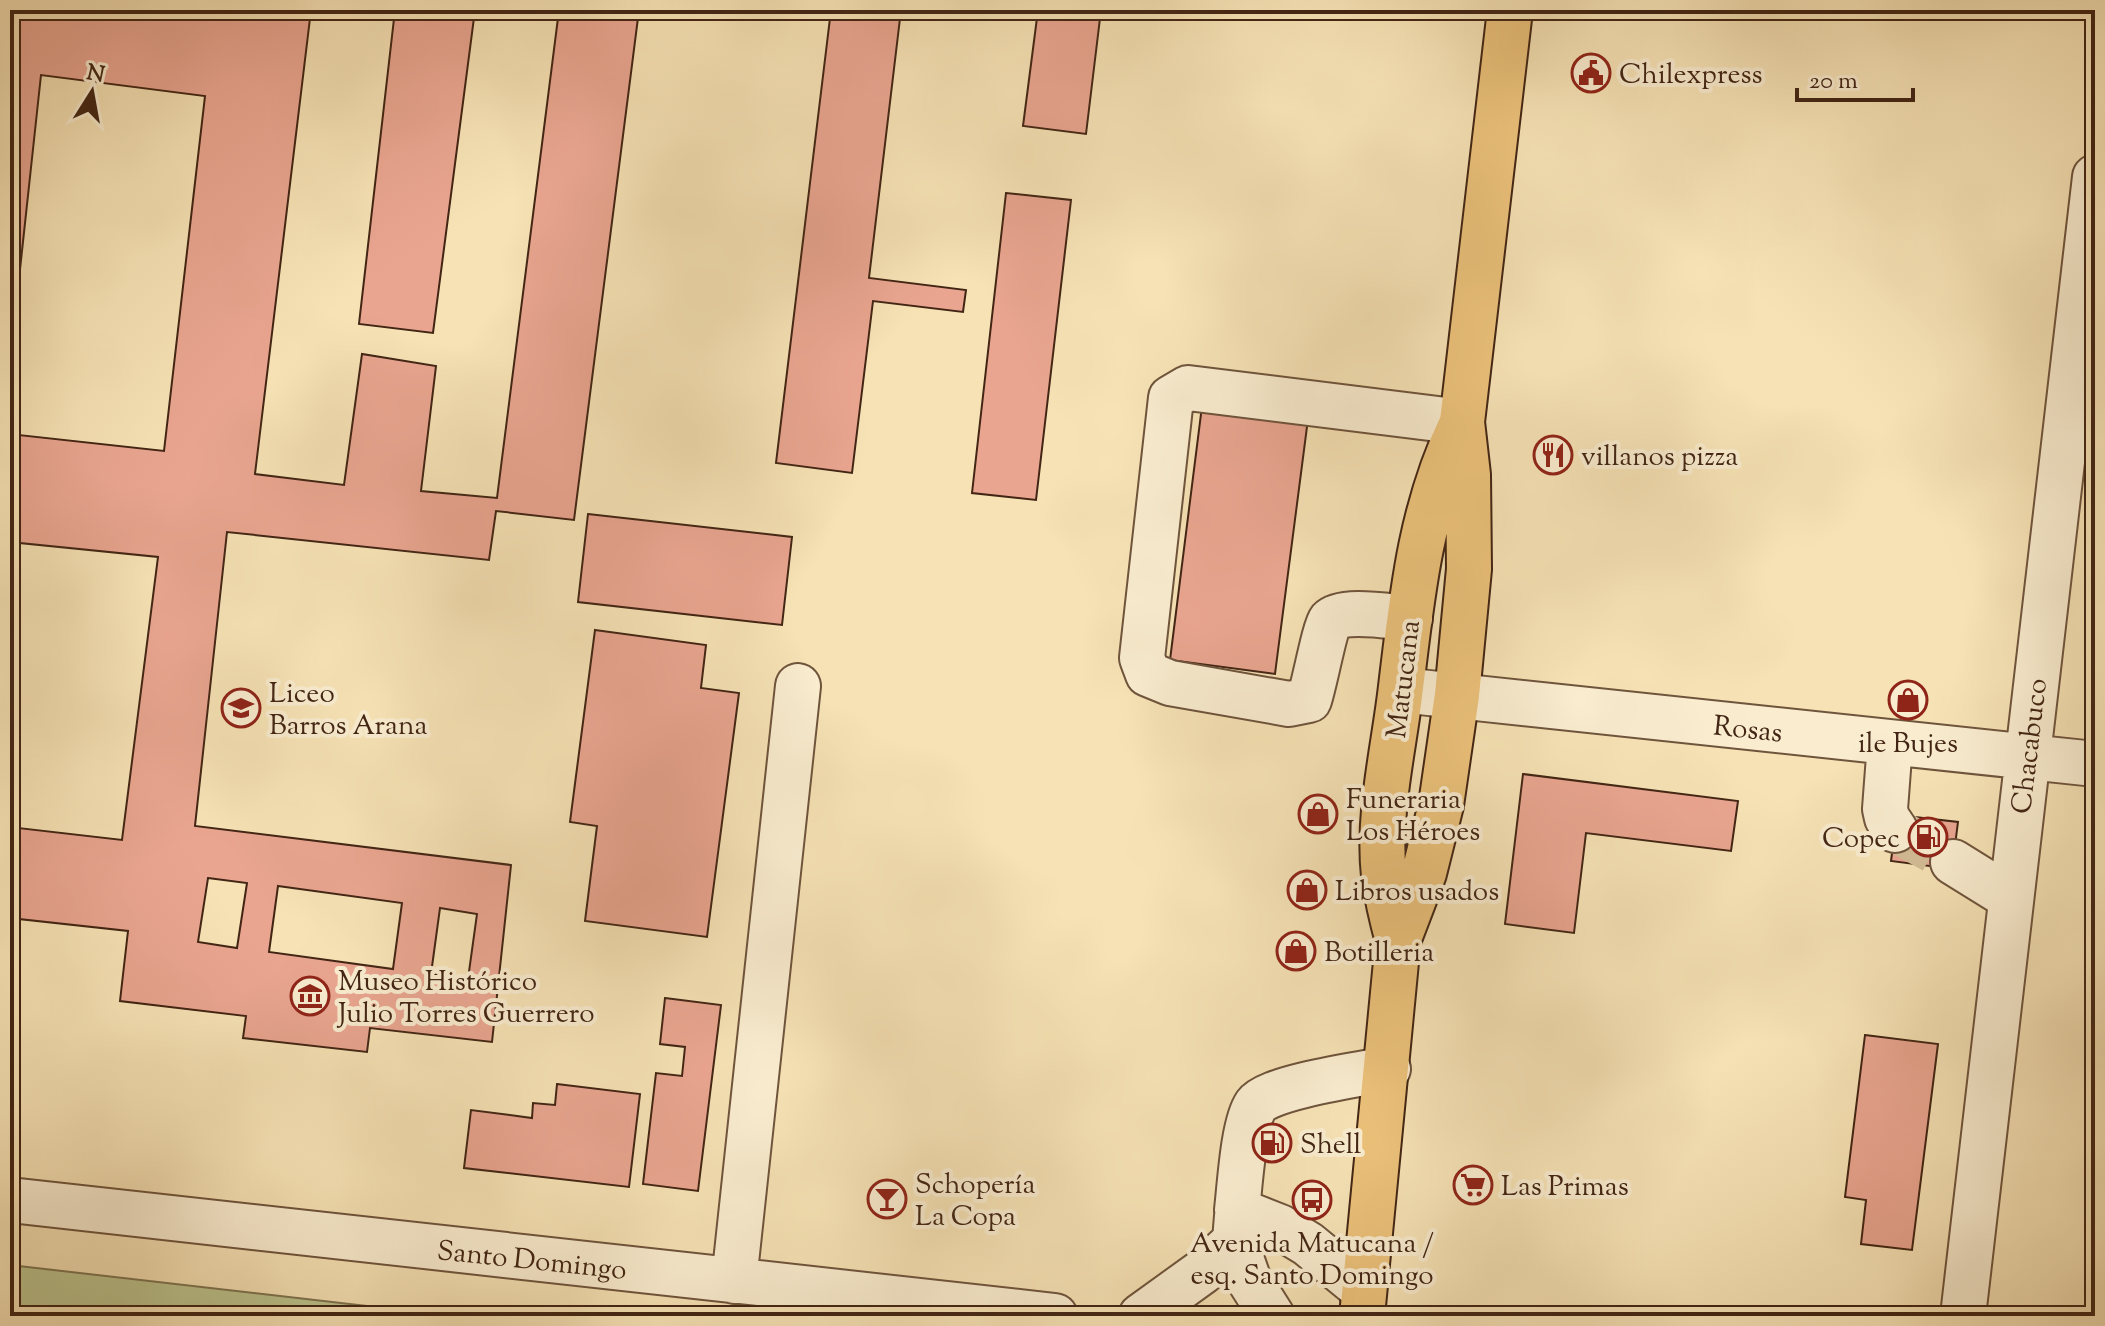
<svg xmlns="http://www.w3.org/2000/svg" width="2105" height="1326" viewBox="0 0 2105 1326" font-family="'Sorts Mill Goudy',serif">
<style>
.green{fill:#bbc38e;stroke:#7e7451;stroke-width:2}
.building{fill:#e9a590;stroke:#422514;stroke-width:2;fill-rule:evenodd}
.lines{fill:none;stroke-linecap:round;stroke-linejoin:round}
.minor-tunnel{stroke:#d2bc95;stroke-width:44;stroke-dasharray:44 22;stroke-linecap:butt}
.minor-casing{stroke:#6f543c;stroke-width:48}
.major-casing{stroke:#422514;stroke-width:48}
.minor{stroke:#f9eccf;stroke-width:44}
.major{stroke:#ebc17a;stroke-width:44}
.labels{text-anchor:middle;stroke-width:8;stroke-linejoin:round;paint-order:stroke}
.poi-label{font-size:28px;fill:#422514;stroke:#f9eccf;text-anchor:start}
.street-label{font-size:28px;fill:#422514;stroke:#f9eccf}
</style>
<rect width="100%" height="100%" fill="#f6e2b5"/>
<filter id="stains"><feTurbulence type="fractalNoise" baseFrequency=".0025" numOctaves="4"/><feColorMatrix values="0 0 0 0 .2 0 0 0 0 .09 0 0 0 0 .02 0 0 0 .5 -.17"/></filter>
<radialGradient id="worn" r=".72"><stop offset=".6" stop-color="#630" stop-opacity="0"/><stop offset="1" stop-color="#630" stop-opacity=".3"/></radialGradient>
<path class="green" d="M 10,1265 L 454,1316 L 10,1316 Z"/>
<path class="building" d="M 10,10 L 181,10 L 229,16 L 229,10 L 311,10 L 255,474 L 344,485 L 362,354 L 436,366 L 421,491 L 497,498 L 559,10 L 639,10 L 574,520 L 496,511 L 489,560 L 227,532 L 195,826 L 511,865 L 492,1042 L 370,1028 L 367,1052 L 243,1038 L 246,1016 L 120,1001 L 128,931 L 10,918 L 10,827 L 122,840 L 158,557 L 10,542 L 10,434 L 164,451 L 205,96 L 41,75 L 10,362 ZM 208,878 L 247,883 L 237,948 L 198,942 ZM 278,886 L 402,903 L 393,969 L 269,952 ZM 440,908 L 477,914 L 468,979 L 431,974 Z
M 395,10 L 475,10 L 433,333 L 359,324 Z
M 831,10 L 901,10 L 869,278 L 966,290 L 963,312 L 873,301 L 852,473 L 776,463 Z
M 1038,10 L 1101,10 L 1086,134 L 1023,126 Z
M 1006,193 L 1071,200 L 1036,500 L 972,493 Z
M 1202,406 L 1308,419 L 1275,674 L 1170,660 Z
M 588,514 L 792,537 L 782,625 L 578,602 Z
M 595,630 L 706,645 L 701,688 L 739,693 L 707,937 L 585,921 L 597,826 L 570,822 Z
M 1523,774 L 1738,801 L 1731,851 L 1586,833 L 1574,933 L 1505,924 Z
M 1897,815 L 1958,822 L 1952,869 L 1891,861 Z
M 665,998 L 721,1005 L 698,1191 L 643,1184 L 656,1073 L 682,1076 L 685,1047 L 660,1044 Z
M 1865,1035 L 1938,1044 L 1912,1250 L 1861,1244 L 1866,1200 L 1845,1197 Z
M 557,1084 L 640,1094 L 629,1187 L 464,1168 L 471,1110 L 532,1118 L 533,1103 L 555,1105 Z"/>
<g class="lines">
<path class="minor-tunnel" d="M 1895,830 L 1953,862"/>
<g class="minor-casing">
<path id="minor" d="M 1410,618 C 1392,617 1342,608 1330,621 C 1325,627 1314,686 1309,700 L 1289,704 L 1170,683 L 1148,674 L 1142,658 L 1171,398 L 1188,388 L 1462,422
M 1401,690 L 2095,764
M 1890,743 L 1885,809 L 1887,818 L 1895,830
M 1953,862 L 2011,898
M 10,1200 L 1055,1316
M 1237,1216 L 1235,1241 L 1248,1278 L 1272,1316
M 734,1281 L 798,686
M 1364,1290 L 1308,1244 L 1280,1227 L 1237,1210 C 1240,1185 1243,1124 1256,1105 C 1269,1087 1362,1074 1388,1069
M 1141,1316 L 1202,1272 L 1235,1241
M 1963,1316 L 2095,177"/>
</g>
<g class="major-casing">
<path id="major" d="M 1398,941 C 1392,919 1387,898 1384,876 C 1377,814 1394,749 1401,687 C 1412,596 1420,511 1460,427
M 1362,1316 L 1398,941 L 1424,873 L 1441,805 L 1457,695 L 1469,569 L 1468,475 L 1462,422 L 1510,10"/>
</g>
<use href="#minor" class="minor"/>
<use href="#major" class="major"/>
</g>
<defs>
<g id="civic-ring" transform="scale(2)"><circle r="9.5" fill="#f9eccf" stroke="#8f2418" stroke-width="1.5"/><path d="M-.6-6.5H3V-4.5H.6V-3L4-1V1h2V6H-6V1h2V-1L-.6-3ZM-1.2 2.5V6h2.4V2.5Z" fill="#8f2418"/></g>
<g id="restaurant-ring" transform="scale(2)"><circle r="9.5" fill="#f9eccf" stroke="#8f2418" stroke-width="1.5"/><path d="M-5-6h1v4h1v-4h1v4h1v-4h1v5L-1.5 .5V6h-2V.5L-5-1ZM5-6V6H3V1.5H1.5Q1.5-4 5-6Z" fill="#8f2418"/></g>
<g id="shop-ring" transform="scale(2)"><circle r="9.5" fill="#f9eccf" stroke="#8f2418" stroke-width="1.5"/><path d="M-5-2.5h2.3a2.7 3.5 0 0 1 5.4 0H5L5.5 6h-11ZM-1.5-2.5h3a1.5 2.3 0 0 0-3 0Z" fill="#8f2418"/></g>
<g id="school-ring" transform="scale(2)"><circle r="9.5" fill="#f9eccf" stroke="#8f2418" stroke-width="1.5"/><path d="M0-5L7-2L0 1L-7-2ZM-4 1L0 2.5L4 1V4Q0 6-4 4Z" fill="#8f2418"/></g>
<g id="fuel-ring" transform="scale(2)"><circle r="9.5" fill="#f9eccf" stroke="#8f2418" stroke-width="1.5"/><path d="M-5.5-6h7V0h2V4h1.3V-2.5L3-4.5l.8-.8L6-3V5H2.5V1h-1V6h-7ZM-4.2-4.7v3.2H.2V-4.7Z" fill="#8f2418"/></g>
<g id="museum-ring" transform="scale(2)"><circle r="9.5" fill="#f9eccf" stroke="#8f2418" stroke-width="1.5"/><path d="M0-6L6-3V-2H-6V-3ZM-5-1h2V3h-2ZM-1-1h2V3h-2ZM3-1h2V3H3ZM-6 4H6V6H-6Z" fill="#8f2418"/></g>
<g id="supermarket-ring" transform="scale(2)"><circle r="9.5" fill="#f9eccf" stroke="#8f2418" stroke-width="1.5"/><path d="M-6-5.5h2.5l.6 2H6L4.5 2H-2.5L-4.4-4H-6ZM-1.5 3.2a1.3 1.3 0 1 0 .1 0ZM3 3.2a1.3 1.3 0 1 0 .1 0Z" fill="#8f2418"/></g>
<g id="bar-ring" transform="scale(2)"><circle r="9.5" fill="#f9eccf" stroke="#8f2418" stroke-width="1.5"/><path d="M-6-5H6L.8 .8V4.5H3.5V6h-7V4.5H-.8V.8Z" fill="#8f2418"/></g>
<g id="bus-ring" transform="scale(2)"><circle r="9.5" fill="#f9eccf" stroke="#8f2418" stroke-width="1.5"/><path d="M-5-6H5V4H4V6H2V4H-2V6H-4V4H-5ZM-3.5-4V0h7V-4ZM-3.5 1.2v1.5H-2V1.2ZM2 1.2v1.5H3.5V1.2Z" fill="#8f2418"/></g>
</defs>
<g fill-rule="evenodd">
<use href="#civic-ring" x="1591" y="73"/>
<use href="#restaurant-ring" x="1553" y="455"/>
<use href="#shop-ring" x="1908" y="700"/>
<use href="#school-ring" x="241" y="708"/>
<use href="#shop-ring" x="1318" y="814"/>
<use href="#fuel-ring" x="1928" y="837"/>
<use href="#shop-ring" x="1307" y="890"/>
<use href="#shop-ring" x="1296" y="951"/>
<use href="#museum-ring" x="310" y="996"/>
<use href="#fuel-ring" x="1272" y="1143"/>
<use href="#supermarket-ring" x="1473" y="1185"/>
<use href="#bar-ring" x="887" y="1199"/>
<use href="#bus-ring" x="1312" y="1200"/>
</g>
<g class="labels">
<g class="poi-label">
<text x="1619" y="83">Chilexpress</text>
<text x="1581" y="465">villanos pizza</text>
<text x="269" y="702">Liceo<tspan x="269" dy="32">Barros Arana</tspan></text>
<text x="1908" y="752" text-anchor="middle">ile Bujes</text>
<text x="1346" y="808">Funeraria<tspan x="1346" dy="32">Los Héroes</tspan></text>
<text x="1900" y="847" text-anchor="end">Copec</text>
<text x="1335" y="900">Libros usados</text>
<text x="1324" y="961">Botilleria</text>
<text x="338" y="990">Museo Histórico<tspan x="338" dy="32">Julio Torres Guerrero</tspan></text>
<text x="1300" y="1153">Shell</text>
<text x="915" y="1193">Schopería<tspan x="915" dy="32">La Copa</tspan></text>
<text x="1501" y="1195">Las Primas</text>
<text x="1312" y="1252" text-anchor="middle">Avenida Matucana /<tspan x="1312" dy="32">esq. Santo Domingo</tspan></text>
</g>
<g class="street-label">
<text transform="translate(1402 679) rotate(-83)" y="10">Matucana</text>
<text transform="translate(1748 728) rotate(6)" y="10">Rosas</text>
<text transform="translate(2028 746) rotate(-83)" y="10">Chacabuco</text>
<text transform="translate(532 1259) rotate(6)" y="10">Santo Domingo</text>
</g>
</g>
<rect width="2105" height="1326" fill="none" stroke="#f6e2b5" stroke-width="40"/>
<rect x="12" y="12" width="2081" height="1302" fill="none" stroke="#422514" stroke-width="4"/>
<rect x="20" y="20" width="2065" height="1286" fill="none" stroke="#422514" stroke-width="2"/>
<g transform="translate(92 92) rotate(11)" stroke="#f9eccf" stroke-width="6" paint-order="stroke">
<path d="M0-6L14 30L0 20L-14 30Z" fill="#422514"/>
<text y="-12" font-size="22" font-weight="bold" text-anchor="middle" fill="#422514">N</text>
</g>
<path d="M1797 88v12h116v-12" fill="none" stroke="#422514" stroke-width="4"/>
<text x="1809" y="88" font-size="24" fill="#422514" stroke="#f9eccf" stroke-width="6" paint-order="stroke">20 m</text>
<rect width="100%" height="100%" filter="url(#stains)"/>
<rect width="100%" height="100%" fill="url(#worn)"/>
</svg>
